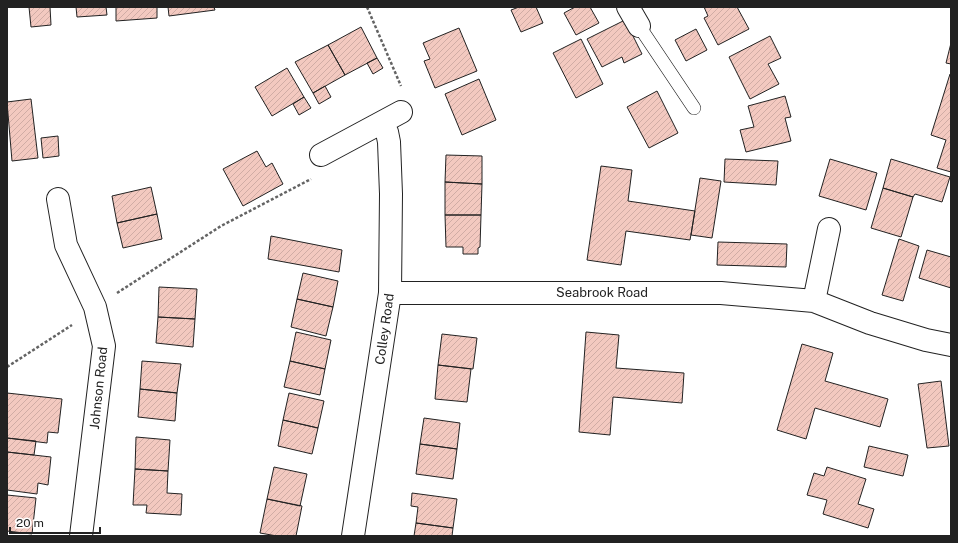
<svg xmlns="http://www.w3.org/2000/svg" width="958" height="543" viewBox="0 0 958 543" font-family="'Public Sans',sans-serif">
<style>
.building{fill:url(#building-hatch);stroke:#222}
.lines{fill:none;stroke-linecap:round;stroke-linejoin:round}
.service-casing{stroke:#222;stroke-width:14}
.minor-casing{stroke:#222;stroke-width:24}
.path{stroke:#646464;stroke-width:2.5;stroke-dasharray:3 2;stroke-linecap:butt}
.service{stroke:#fff;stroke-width:13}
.minor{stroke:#fff;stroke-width:22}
.labels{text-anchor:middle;stroke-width:3;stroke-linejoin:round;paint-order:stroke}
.street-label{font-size:13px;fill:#222;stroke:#fff}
</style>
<defs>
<pattern id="building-hatch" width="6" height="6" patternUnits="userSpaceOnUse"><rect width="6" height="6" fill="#f3c9c0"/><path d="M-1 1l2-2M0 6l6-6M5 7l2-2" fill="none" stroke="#d0aca5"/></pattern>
</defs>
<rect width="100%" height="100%" fill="#fff"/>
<path class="building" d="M 29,7 L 50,7 L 51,25 L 31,27 Z
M 76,7 L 106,7 L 107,15 L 77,17 Z
M 116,7 L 157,7 L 157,18 L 116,21 Z
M 168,7 L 214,7 L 215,10 L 169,16 Z
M 519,7 L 536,7 L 543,23 L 521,32 L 511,10 Z
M 575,7 L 590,7 L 599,23 L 576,35 L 564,13 Z
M 704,7 L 737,7 L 749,29 L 718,45 L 704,18 L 708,16 Z
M 625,20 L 642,54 L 624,63 L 622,57 L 602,67 L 587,39 Z
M 361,27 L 377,58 L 345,75 L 328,45 Z
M 459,28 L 477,71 L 435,88 L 424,61 L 430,59 L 423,43 Z
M 696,29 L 707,50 L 686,61 L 675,40 Z
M 770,36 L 781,58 L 768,64 L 779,84 L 750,99 L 729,57 Z
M 581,39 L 603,84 L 576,98 L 553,53 Z
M 951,43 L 951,64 L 946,63 Z
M 328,45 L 345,75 L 313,93 L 295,62 Z
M 377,58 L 383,68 L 373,74 L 367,63 Z
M 287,68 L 304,97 L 272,116 L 255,87 Z
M 950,74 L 951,74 L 951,172 L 937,168 L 946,140 L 931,135 Z
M 479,79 L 496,120 L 462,135 L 445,94 Z
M 325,86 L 331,97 L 319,104 L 313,93 Z
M 657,91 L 678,133 L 649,148 L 627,107 Z
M 785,96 L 791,117 L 785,118 L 791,141 L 746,152 L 740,130 L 754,127 L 748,106 Z
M 304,97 L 311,108 L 299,115 L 293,104 Z
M 31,99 L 38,158 L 12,161 L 7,102 Z
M 58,136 L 59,156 L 43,158 L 41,138 Z
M 257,151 L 266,167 L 272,163 L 283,184 L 243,206 L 223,169 Z
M 446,155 L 482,156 L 482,184 L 445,182 Z
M 725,159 L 778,161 L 776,185 L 724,182 Z
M 830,159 L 877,173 L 866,210 L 819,196 Z
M 891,159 L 950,177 L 942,202 L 915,194 L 913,197 L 883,188 Z
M 601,166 L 632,170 L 628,201 L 695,211 L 690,240 L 626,231 L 621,265 L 587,260 Z
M 700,178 L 721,181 L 712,238 L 691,235 Z
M 445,182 L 482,184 L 481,215 L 445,215 Z
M 151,187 L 157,214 L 117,223 L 112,196 Z
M 883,188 L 913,197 L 901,237 L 871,228 Z
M 157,214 L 162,239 L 123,248 L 117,223 Z
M 445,215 L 481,215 L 480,247 L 478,248 L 478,254 L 463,254 L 463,247 L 446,247 Z
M 271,236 L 342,250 L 339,272 L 268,259 Z
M 899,239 L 919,246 L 903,301 L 882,295 Z
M 718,242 L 787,244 L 786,267 L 717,265 Z
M 927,250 L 951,257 L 951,288 L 919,278 Z
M 303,273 L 338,281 L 333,307 L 297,299 Z
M 159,287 L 197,289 L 195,319 L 158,317 Z
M 297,299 L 333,307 L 326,336 L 291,327 Z
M 158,317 L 195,319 L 193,347 L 156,343 Z
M 296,332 L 331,340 L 325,369 L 290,361 Z
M 586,332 L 619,335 L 616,368 L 684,373 L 682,403 L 613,397 L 610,435 L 579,432 Z
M 442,334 L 477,338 L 473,369 L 438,365 Z
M 802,344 L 833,353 L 825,381 L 888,399 L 880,427 L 815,408 L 806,439 L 777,430 Z
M 142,361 L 181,364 L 177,393 L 140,389 Z
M 290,361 L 325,369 L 320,395 L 284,387 Z
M 438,365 L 471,369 L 467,402 L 435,399 Z
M 941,381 L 949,446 L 927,448 L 918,384 Z
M 140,389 L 177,393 L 175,421 L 138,417 Z
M 7,393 L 62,399 L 58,433 L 48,432 L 47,443 L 7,438 Z
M 289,393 L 324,401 L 318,428 L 283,420 Z
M 424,418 L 460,423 L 457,449 L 420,444 Z
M 283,420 L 318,428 L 312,454 L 278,446 Z
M 136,437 L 170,440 L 168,471 L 135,469 Z
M 7,438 L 36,441 L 34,455 L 7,452 Z
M 420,444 L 457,449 L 453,479 L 416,474 Z
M 869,446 L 908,455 L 903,476 L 864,467 Z
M 7,452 L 51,457 L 48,485 L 38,483 L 37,494 L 7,490 Z
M 274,467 L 307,474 L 300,506 L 267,499 Z
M 827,467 L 866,479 L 858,504 L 874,509 L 868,528 L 823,514 L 827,500 L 807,495 L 814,473 L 824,476 Z
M 135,469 L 168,471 L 167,493 L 182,494 L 181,515 L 146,513 L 147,505 L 133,505 Z
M 412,493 L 457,499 L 453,528 L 416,523 L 418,507 L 411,506 Z
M 7,495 L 36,498 L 32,534 L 7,531 Z
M 267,499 L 302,506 L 296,536 L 277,536 L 260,533 Z
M 416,523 L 453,528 L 452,536 L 414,536 Z"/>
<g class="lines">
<g class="service-casing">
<path id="service" d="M 639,26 L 694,108"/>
</g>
<g class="minor-casing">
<path id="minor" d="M 628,7 L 639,26
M 321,155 L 401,112
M 58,199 L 66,245 L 95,307 L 104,346 L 81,536
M 390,293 L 721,293 L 814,301 L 870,323 L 926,340 L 951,345
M 814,301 L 829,229
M 353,536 L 390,293 L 391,194 L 389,142 L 387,132 L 381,123"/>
</g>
<path class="path" d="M 367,7 L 401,86
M 117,293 L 221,226 L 311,179
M 7,367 L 72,325"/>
<use href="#service" class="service"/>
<use href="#minor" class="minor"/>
</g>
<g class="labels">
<g class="street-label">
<text x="602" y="297">Seabrook Road</text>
<text transform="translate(384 329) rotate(-82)" y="5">Colley Road</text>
<text transform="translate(98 388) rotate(-84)" y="5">Johnson Road</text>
</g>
</g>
<rect width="958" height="543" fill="none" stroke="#222222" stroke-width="16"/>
<path d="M10 527v6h90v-6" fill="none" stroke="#222222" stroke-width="2"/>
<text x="16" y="527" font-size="12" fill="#222222" stroke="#ffffff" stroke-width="3" paint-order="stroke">20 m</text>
</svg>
